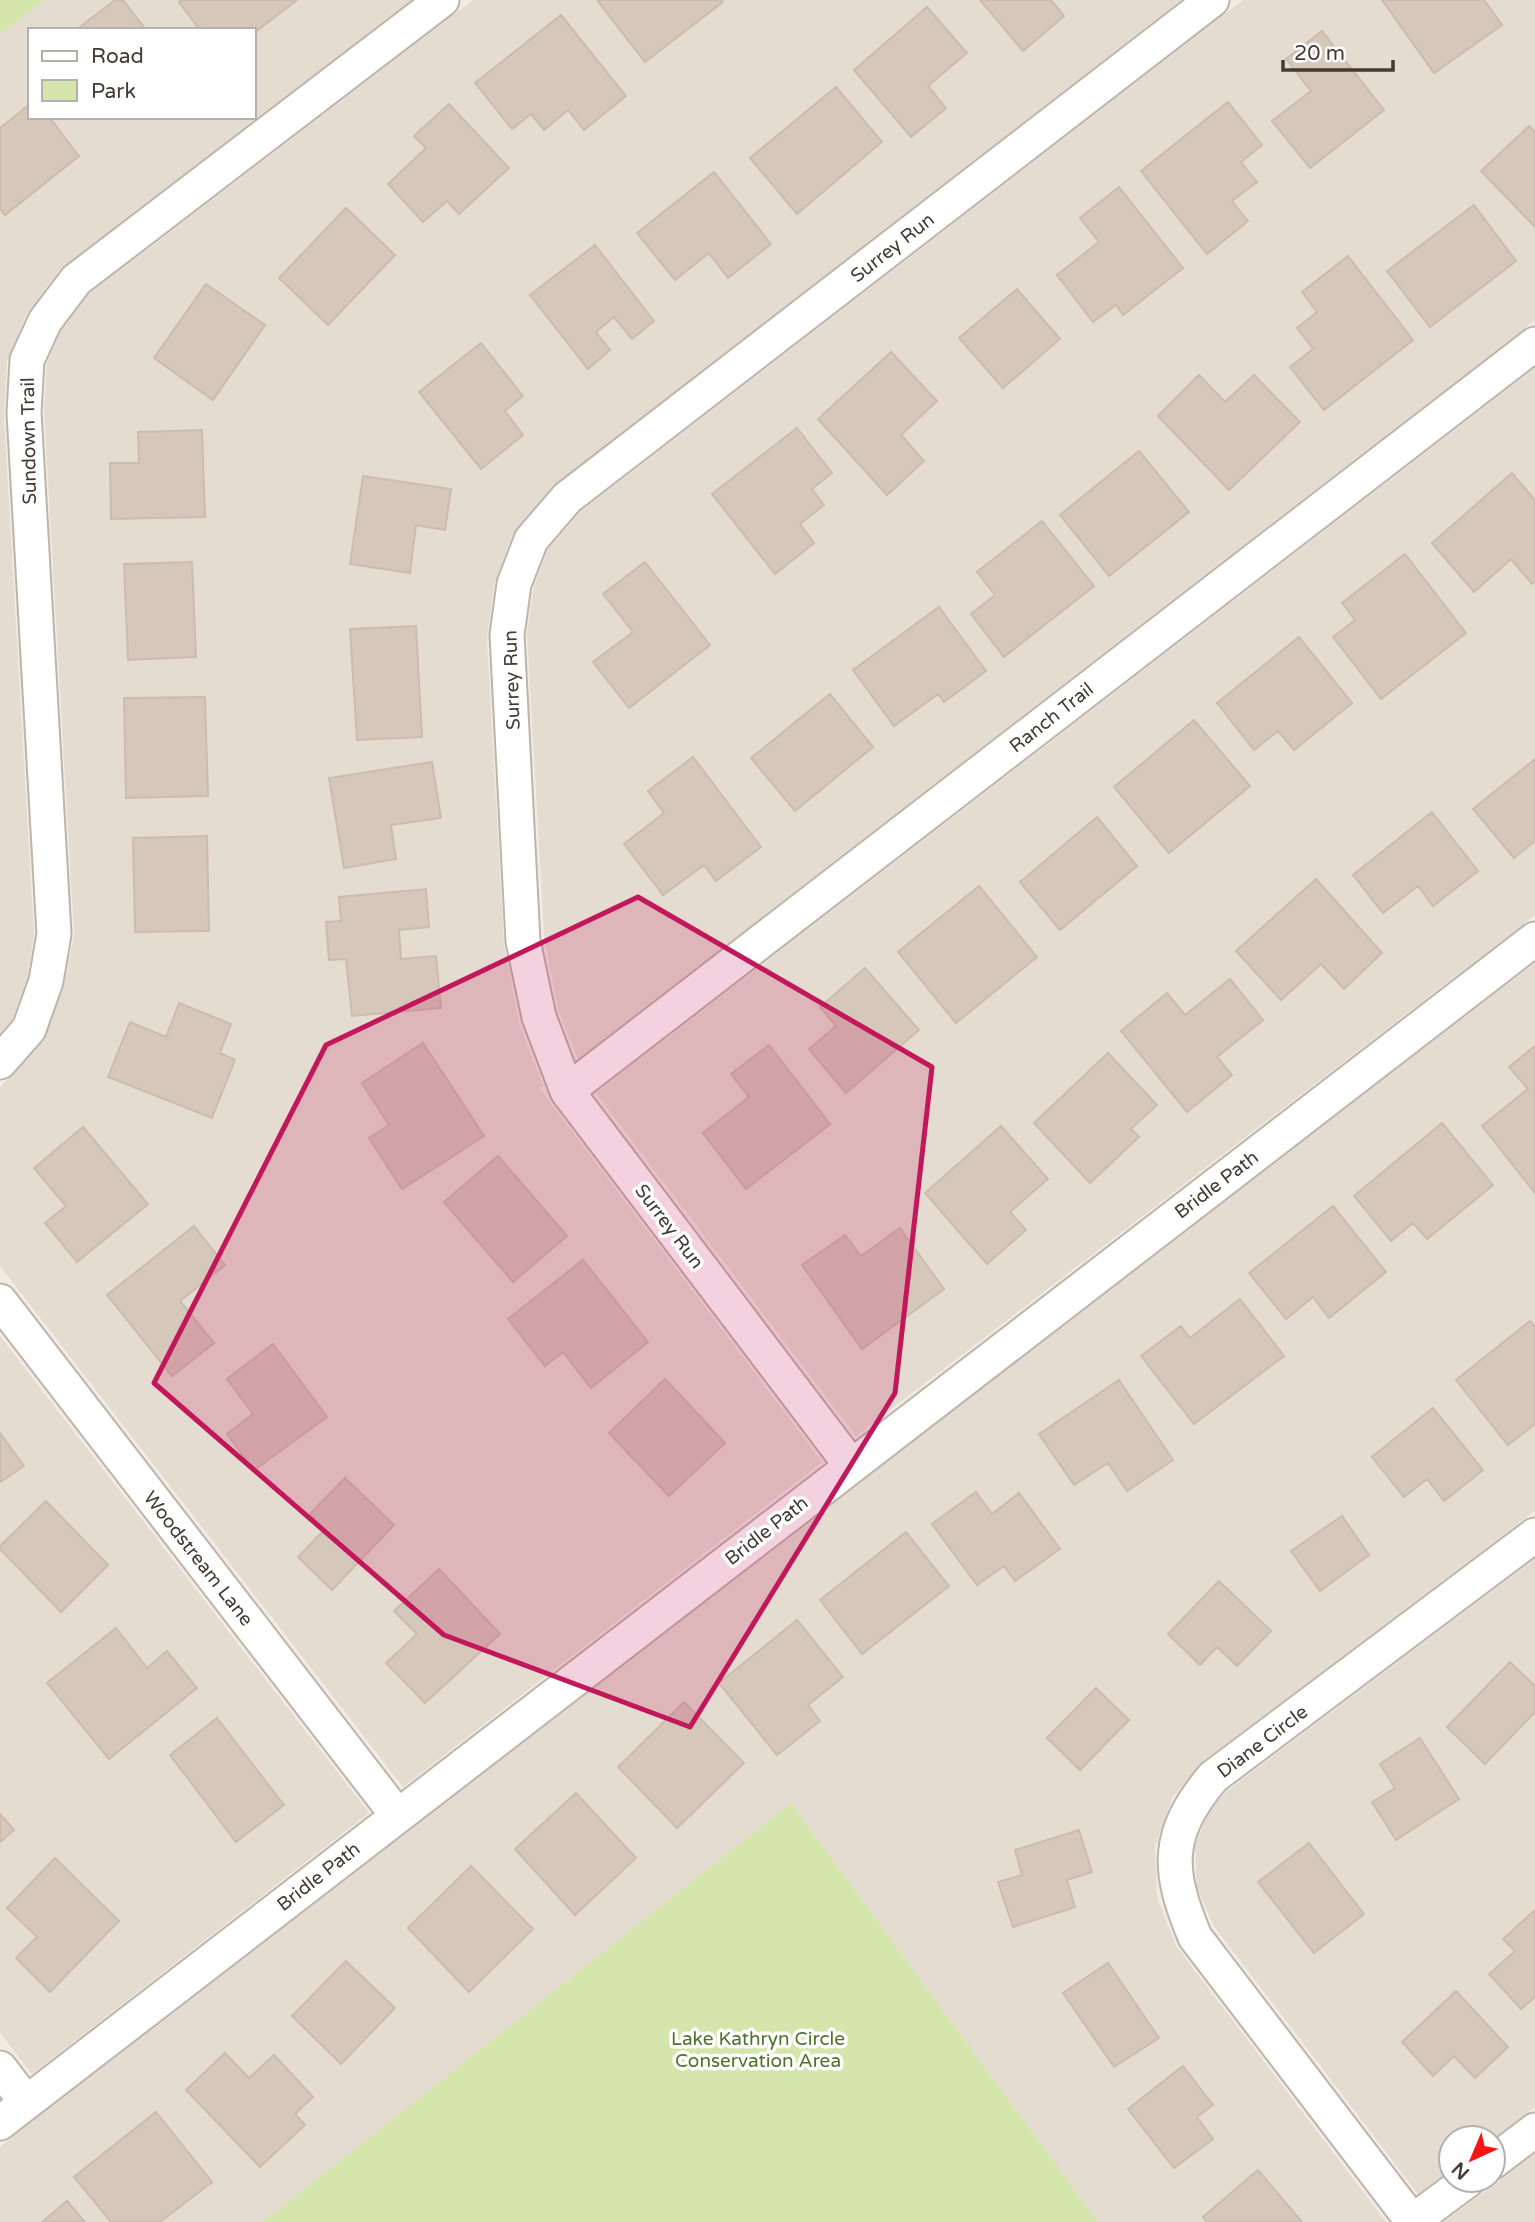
<svg xmlns="http://www.w3.org/2000/svg" width="1535" height="2222" viewBox="0 0 1535 2222" font-family="'Varela Round',sans-serif">
<style>
.residential{fill:#e5dcd1;fill-rule:evenodd}
.green{fill:#d4e6ab}
.building{fill:#d6c7bb;stroke:#cdbbac;stroke-width:2}
.lines{fill:none;stroke-linecap:round;stroke-linejoin:round}
.street-casing{stroke:#bfb4a9;stroke-width:37}
.street{stroke:#fff;stroke-width:33}
.marked{fill:#c2185b;fill-opacity:0.2;stroke:#c2185b;stroke-width:5;stroke-linejoin:round}
.labels{text-anchor:middle;stroke-width:7;stroke-linejoin:round;paint-order:stroke}
.street-label{font-size:19px;fill:#433a33;stroke:#fff}
.park-label{font-size:19px;fill:#4f7328;stroke:#fff}
</style>
<rect width="100%" height="100%" fill="#f1ebe3"/>
<path class="residential" d="M 42,0 L 412,0 L 60,269 L 26,315 L 7,361 L 4,417 L 34,935 L 27,978 L 12,1020 L 0,1034 L 0,29 ZM 30,30 L 254,30 L 254,117 L 30,117 Z
M 473,0 L 1181,0 L 557,483 L 512,536 L 494,584 L 487,639 L 504,944 L 519,1023 L 543,1086 L 540,1089 L 822,1462 L 403,1787 L 0,1266 L 0,1087 L 43,1041 L 64,986 L 74,935 L 44,411 L 47,362 L 62,329 L 89,294 Z
M 1243,0 L 1535,0 L 1535,320 L 578,1059 L 558,1009 L 544,935 L 527,634 L 534,586 L 548,549 L 580,512 Z
M 1535,368 L 1535,915 L 856,1436 L 596,1093 Z
M 1535,963 L 1535,1511 L 1203,1761 L 1172,1798 L 1155,1847 L 1157,1897 L 1176,1946 L 1386,2222 L 0,2222 L 0,2147 L 861,1479 Z
M 0,1336 L 369,1813 L 32,2074 L 0,2033 Z
M 1535,1559 L 1535,2107 L 1493,2138 L 1451,2138 L 1451,2170 L 1418,2194 L 1213,1925 L 1197,1887 L 1195,1845 L 1208,1812 L 1227,1791 Z
M 1535,2154 L 1535,2222 L 1444,2222 Z"/>
<path class="green" d="M 0,0 L 44,0 L 0,34 Z
M 791,1803 L 1098,2222 L 263,2222 Z"/>
<path class="building" d="M 115,0 L 123,0 L 146,30 L 76,30 Z
M 182,0 L 297,0 L 254,33 L 254,30 L 200,30 L 179,2 Z
M 597,0 L 721,0 L 723,2 L 645,62 Z
M 980,0 L 1051,0 L 1064,16 L 1023,51 Z
M 1382,0 L 1484,0 L 1502,25 L 1434,73 Z
M 927,7 L 967,53 L 928,86 L 946,108 L 911,137 L 854,70 Z
M 561,15 L 626,96 L 584,130 L 568,110 L 544,130 L 531,114 L 512,129 L 475,83 Z
M 1322,31 L 1384,110 L 1310,168 L 1272,121 L 1311,91 L 1286,59 Z
M 836,87 L 882,142 L 797,214 L 750,158 Z
M 1228,102 L 1262,145 L 1241,162 L 1257,182 L 1232,201 L 1248,221 L 1207,254 L 1141,171 Z
M 30,104 L 30,117 L 49,117 L 79,156 L 5,215 L 0,209 L 0,128 Z
M 449,104 L 509,168 L 459,214 L 447,201 L 423,222 L 388,184 L 426,148 L 414,136 Z
M 1529,126 L 1535,132 L 1535,227 L 1481,171 Z
M 714,172 L 771,244 L 728,278 L 709,253 L 675,280 L 637,233 Z
M 1119,187 L 1183,268 L 1123,315 L 1116,305 L 1093,322 L 1057,275 L 1099,242 L 1080,218 Z
M 1474,205 L 1516,261 L 1430,327 L 1387,271 Z
M 346,208 L 395,255 L 328,325 L 279,278 Z
M 595,245 L 654,321 L 632,339 L 614,317 L 596,332 L 610,350 L 588,369 L 530,295 Z
M 1348,256 L 1413,340 L 1324,410 L 1290,367 L 1313,349 L 1297,328 L 1317,312 L 1302,292 Z
M 206,284 L 265,325 L 213,400 L 154,358 Z
M 1017,289 L 1060,339 L 1003,388 L 959,338 Z
M 481,343 L 523,396 L 505,411 L 523,435 L 481,469 L 419,392 Z
M 891,352 L 937,401 L 901,435 L 924,461 L 887,495 L 818,419 Z
M 1199,375 L 1225,402 L 1254,375 L 1300,422 L 1229,490 L 1158,416 Z
M 797,428 L 832,473 L 812,489 L 824,505 L 800,524 L 814,543 L 775,574 L 712,494 Z
M 202,430 L 205,517 L 111,519 L 110,463 L 139,463 L 138,432 Z
M 1139,451 L 1189,512 L 1109,576 L 1060,515 Z
M 1512,473 L 1535,500 L 1535,581 L 1532,584 L 1511,559 L 1474,592 L 1432,543 Z
M 363,476 L 451,489 L 445,530 L 416,525 L 410,573 L 350,564 Z
M 1042,521 L 1094,586 L 1004,657 L 971,614 L 995,595 L 977,572 Z
M 1405,554 L 1466,633 L 1381,699 L 1333,637 L 1355,620 L 1342,603 Z
M 192,562 L 196,657 L 128,660 L 124,564 Z
M 645,562 L 710,645 L 629,708 L 593,662 L 633,632 L 603,594 Z
M 939,607 L 986,671 L 944,702 L 938,694 L 894,726 L 853,670 Z
M 416,626 L 422,737 L 357,740 L 350,629 Z
M 1299,637 L 1352,703 L 1294,750 L 1278,731 L 1254,750 L 1217,703 Z
M 830,694 L 873,747 L 795,811 L 751,758 Z
M 205,697 L 208,796 L 126,798 L 124,698 Z
M 1194,720 L 1250,786 L 1169,853 L 1114,787 Z
M 693,757 L 761,847 L 716,881 L 704,865 L 663,895 L 624,844 L 664,813 L 648,791 Z
M 1535,759 L 1535,841 L 1514,858 L 1473,809 Z
M 432,762 L 441,818 L 391,825 L 396,859 L 344,868 L 329,778 Z
M 1432,812 L 1478,871 L 1433,906 L 1418,886 L 1383,913 L 1353,875 Z
M 1097,817 L 1137,866 L 1060,930 L 1020,882 Z
M 207,836 L 209,931 L 135,932 L 133,838 Z
M 1316,879 L 1382,953 L 1344,989 L 1321,964 L 1281,1000 L 1236,951 Z
M 979,886 L 1037,957 L 956,1023 L 898,952 Z
M 426,889 L 429,927 L 399,930 L 401,959 L 436,956 L 441,1008 L 352,1016 L 346,959 L 329,960 L 326,922 L 341,921 L 339,897 Z
M 865,968 L 919,1030 L 846,1093 L 809,1049 L 836,1026 L 820,1007 Z
M 1230,979 L 1263,1020 L 1217,1057 L 1232,1075 L 1187,1112 L 1121,1031 L 1167,993 L 1185,1015 Z
M 179,1003 L 231,1024 L 220,1053 L 235,1060 L 212,1118 L 108,1077 L 130,1022 L 166,1037 Z
M 423,1043 L 484,1136 L 402,1189 L 369,1138 L 389,1125 L 362,1083 Z
M 769,1045 L 830,1124 L 746,1189 L 703,1133 L 749,1097 L 731,1074 Z
M 1535,1046 L 1535,1193 L 1482,1126 L 1528,1089 L 1509,1067 Z
M 1108,1053 L 1157,1105 L 1131,1129 L 1139,1137 L 1090,1183 L 1034,1123 Z
M 1442,1123 L 1493,1185 L 1427,1239 L 1413,1223 L 1391,1241 L 1354,1196 Z
M 1001,1126 L 1048,1179 L 1010,1212 L 1026,1230 L 987,1264 L 925,1193 Z
M 83,1127 L 148,1204 L 77,1262 L 45,1223 L 66,1206 L 34,1168 Z
M 498,1156 L 567,1236 L 513,1282 L 444,1202 Z
M 1333,1206 L 1386,1272 L 1329,1318 L 1313,1297 L 1286,1319 L 1249,1273 Z
M 194,1226 L 225,1265 L 180,1301 L 214,1343 L 172,1376 L 107,1295 Z
M 900,1228 L 944,1289 L 862,1349 L 802,1265 L 845,1235 L 861,1256 Z
M 583,1260 L 648,1342 L 591,1388 L 563,1352 L 545,1366 L 508,1319 Z
M 1240,1299 L 1284,1356 L 1194,1424 L 1141,1356 L 1181,1326 L 1190,1338 Z
M 1530,1321 L 1535,1327 L 1535,1424 L 1508,1445 L 1456,1380 Z
M 273,1344 L 327,1417 L 254,1470 L 227,1434 L 253,1414 L 227,1379 Z
M 665,1379 L 725,1443 L 669,1496 L 609,1433 Z
M 1119,1380 L 1173,1460 L 1127,1491 L 1108,1463 L 1074,1485 L 1039,1434 Z
M 1433,1408 L 1483,1470 L 1444,1501 L 1427,1479 L 1404,1497 L 1372,1457 Z
M 0,1433 L 24,1466 L 0,1482 Z
M 345,1478 L 394,1525 L 332,1590 L 298,1557 L 325,1529 L 310,1514 Z
M 976,1492 L 992,1514 L 1019,1493 L 1060,1549 L 1015,1581 L 1004,1566 L 977,1585 L 932,1524 Z
M 46,1501 L 108,1565 L 61,1612 L 0,1549 L 0,1546 Z
M 1342,1516 L 1369,1555 L 1320,1591 L 1291,1551 Z
M 906,1532 L 949,1586 L 862,1654 L 820,1600 Z
M 439,1569 L 500,1634 L 425,1703 L 386,1663 L 417,1634 L 394,1611 Z
M 1219,1581 L 1271,1631 L 1237,1666 L 1217,1647 L 1200,1665 L 1168,1634 Z
M 797,1620 L 843,1677 L 808,1705 L 820,1721 L 777,1755 L 719,1683 Z
M 116,1628 L 147,1668 L 167,1651 L 197,1688 L 109,1759 L 47,1683 Z
M 1510,1662 L 1535,1686 L 1535,1712 L 1485,1764 L 1447,1727 Z
M 1096,1688 L 1129,1720 L 1080,1770 L 1047,1738 Z
M 684,1702 L 744,1763 L 677,1828 L 618,1767 Z
M 217,1718 L 284,1805 L 236,1842 L 170,1755 Z
M 1420,1738 L 1459,1799 L 1396,1840 L 1372,1802 L 1395,1788 L 1380,1764 Z
M 576,1793 L 636,1858 L 575,1915 L 515,1849 Z
M 0,1814 L 14,1830 L 0,1842 Z
M 1079,1830 L 1092,1872 L 1067,1880 L 1075,1907 L 1013,1927 L 998,1882 L 1022,1875 L 1015,1850 Z
M 1309,1843 L 1364,1914 L 1314,1953 L 1258,1882 Z
M 55,1858 L 119,1921 L 50,1992 L 16,1958 L 37,1937 L 7,1908 Z
M 471,1866 L 533,1929 L 469,1992 L 408,1928 Z
M 1535,1910 L 1535,1997 L 1521,2009 L 1489,1974 L 1515,1951 L 1503,1939 Z
M 346,1961 L 395,2008 L 341,2064 L 292,2016 Z
M 1108,1963 L 1159,2038 L 1114,2067 L 1063,1993 Z
M 1456,1991 L 1508,2047 L 1475,2078 L 1454,2056 L 1433,2076 L 1402,2042 Z
M 225,2053 L 249,2078 L 274,2055 L 313,2097 L 295,2114 L 305,2125 L 260,2167 L 186,2090 Z
M 1183,2066 L 1213,2105 L 1197,2117 L 1213,2139 L 1174,2168 L 1128,2109 Z
M 156,2112 L 212,2182 L 160,2222 L 111,2222 L 74,2177 Z
M 1258,2170 L 1302,2222 L 1207,2222 L 1203,2217 Z
M 67,2201 L 85,2222 L 42,2222 Z"/>
<g class="lines">
<g class="street-casing">
<path id="street" d="M 0,1062 L 29,1029 L 46,981 L 54,934 L 24,413 L 27,360 L 45,321 L 76,280 L 442,0
M 567,1091 L 1535,344
M 0,1301 L 397,1815
M 850,1464 L 567,1091 L 539,1017 L 523,941 L 507,635 L 514,584 L 531,540 L 567,498 L 1212,0
M 0,2068 L 26,2102
M 0,2123 L 1535,939
M 1493,2162 L 1535,2130
M 1413,2221 L 1468,2180
M 1413,2222 L 1195,1937 C 1167,1870 1165,1834 1213,1777 L 1535,1535"/>
</g>
<use href="#street" class="street"/>
</g>
<path class="marked" d="M 638,897 L 932,1067 L 895,1393 L 690,1727 L 444,1635 L 154,1383 L 326,1045 Z"/>
<g class="labels">
<g class="street-label">
<text transform="translate(892 247) rotate(-38)" y="7">Surrey Run</text>
<text transform="translate(28 441) rotate(-91)" y="7">Sundown Trail</text>
<text transform="translate(511 680) rotate(-92)" y="7">Surrey Run</text>
<text transform="translate(1051 717) rotate(-38)" y="7">Ranch Trail</text>
<text transform="translate(1216 1184) rotate(-37)" y="7">Bridle Path</text>
<text transform="translate(670 1226) rotate(53)" y="7">Surrey Run</text>
<text transform="translate(766 1530) rotate(-38)" y="7">Bridle Path</text>
<text transform="translate(199 1558) rotate(52)" y="7">Woodstream Lane</text>
<text transform="translate(1262 1741) rotate(-37)" y="7">Diane Circle</text>
<text transform="translate(318 1876) rotate(-38)" y="7">Bridle Path</text>
</g>
<g class="park-label">
<text x="758" y="2045">Lake Kathryn Circle<tspan x="758" dy="22">Conservation Area</tspan></text>
</g>
</g>
<rect x="28" y="28" width="228" height="91" fill="#ffffff" stroke="#b4b0ad" stroke-width="2"/>
<rect x="42" y="51" width="35" height="10" fill="#ffffff" stroke="#b4b0ad" stroke-width="2"/>
<text x="91" y="63" font-size="21" fill="#433a33">Road</text>
<rect x="42" y="80" width="35" height="21" fill="#d4e6ab" stroke="#b4b0ad" stroke-width="2"/>
<text x="91" y="98" font-size="21" fill="#433a33">Park</text>
<g transform="translate(1472 2159) rotate(224)"><circle r="33" fill="#ffffff" stroke="#b4b0ad" stroke-width="2"/>
<path d="M0-5L12 26L0 18L-12 26Z" fill="#f81413"/>
<text y="-10" font-size="19" font-weight="bold" text-anchor="middle" fill="#433a33">N</text>
</g>
<path d="M1283 60v10h110v-10" fill="none" stroke="#433a33" stroke-width="3.5"/>
<text x="1294" y="60" font-size="21" fill="#433a33" stroke="#ffffff" stroke-width="5" paint-order="stroke">20 m</text>
</svg>
